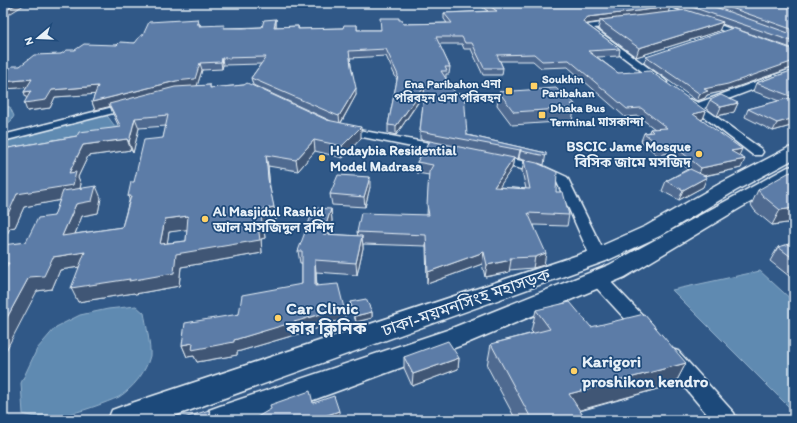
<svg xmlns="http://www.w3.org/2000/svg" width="797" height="423" viewBox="0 0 797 423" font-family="Itim,'Noto Sans Bengali',sans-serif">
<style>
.water{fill:#5e8ab1;stroke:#95b3cd}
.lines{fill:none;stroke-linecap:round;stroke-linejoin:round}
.street-casing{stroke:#e8f1f8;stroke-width:3}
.secondary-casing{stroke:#e8f1f8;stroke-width:3}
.street{fill:#1f4a7a;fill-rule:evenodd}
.secondary{fill:#1f4a7a;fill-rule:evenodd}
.wall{fill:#4f6a90;stroke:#e8f1f8;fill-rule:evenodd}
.shaded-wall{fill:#405675;stroke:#e8f1f8}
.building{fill:#5c7ba7;stroke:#e8f1f8;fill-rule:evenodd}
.poi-dot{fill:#ffd166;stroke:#1f4a7a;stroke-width:1.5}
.labels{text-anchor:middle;stroke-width:3.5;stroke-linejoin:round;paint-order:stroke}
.far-poi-label{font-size:12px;font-weight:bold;fill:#e8f1f8;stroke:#1f4a7a;text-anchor:start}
.poi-label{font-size:14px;font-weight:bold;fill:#e8f1f8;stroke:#1f4a7a;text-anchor:start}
.near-street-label{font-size:17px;fill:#e8f1f8;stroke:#1f4a7a}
.near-poi-label{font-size:17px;font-weight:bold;fill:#e8f1f8;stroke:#1f4a7a;text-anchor:start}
</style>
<rect width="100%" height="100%" fill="#305887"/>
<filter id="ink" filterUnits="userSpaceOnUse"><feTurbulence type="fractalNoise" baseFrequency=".025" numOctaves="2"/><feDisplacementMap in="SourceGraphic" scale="8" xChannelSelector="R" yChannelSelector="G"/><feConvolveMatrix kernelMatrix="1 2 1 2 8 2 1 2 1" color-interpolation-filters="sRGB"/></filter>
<g filter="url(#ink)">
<path class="water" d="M 3,106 L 10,107 L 14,116 L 11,121 L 3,127 Z
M 105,113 L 114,125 L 120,126 L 122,129 L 3,158 L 3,139 Z
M 760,271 L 794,302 L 794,412 L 672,290 Z
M 136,306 L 144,313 C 146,323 151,347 150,356 C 146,372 133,388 119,397 C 90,409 53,423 23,414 L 21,383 L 37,349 L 56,327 L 80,315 L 108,309 Z"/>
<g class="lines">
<g class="street-casing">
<path id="street" d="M 648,3 L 657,3 L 685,13 L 696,16 L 749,36 L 745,38 L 742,38 L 692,19 L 681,16 Z
M 617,21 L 621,23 L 620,25 L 594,28 L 665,80 L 667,82 L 665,84 L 659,84 L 583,27 L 587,25 Z
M 794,68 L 794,74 L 704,108 L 761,149 L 763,152 L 761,155 L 753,155 L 685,102 L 690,99 L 698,103 Z
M 129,103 L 133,104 L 134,106 L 133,108 L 3,141 L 3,135 Z
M 342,127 L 446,146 L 450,147 L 452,150 L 450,153 L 446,154 L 338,132 L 336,130 L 338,128 Z
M 495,155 L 543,166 L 567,177 L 606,256 L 604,260 L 598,261 L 592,260 L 590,256 L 557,182 L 535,172 L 491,162 L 489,159 L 491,156 Z
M 598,273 L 604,275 L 652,325 L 655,330 L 652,335 L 646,337 L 640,335 L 592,283 L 590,279 L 592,275 Z
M 671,349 L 678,351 L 734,413 L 737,420 L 712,420 L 664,363 L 661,357 L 664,351 Z"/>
</g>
<g class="secondary-casing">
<path id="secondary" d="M 794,147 L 794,159 L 735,191 L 660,236 L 606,261 L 163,420 L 108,420 L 112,410 L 123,406 L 590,251 L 646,226 L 721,183 L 788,148 Z
M 794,166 L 794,178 L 740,208 L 625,277 L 465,344 L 259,420 L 205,420 L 209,410 L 220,406 L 447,330 L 609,265 L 788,167 Z"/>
</g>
<use href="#street" class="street"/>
<use href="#secondary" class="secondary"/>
</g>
<path class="wall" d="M 476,3 L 794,3 L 794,49 L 722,24 L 719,31 L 636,57 L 598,29 L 600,22 L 586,24 L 620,49 L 619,56 L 597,57 L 618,73 L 706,111 L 703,119 L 701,120 L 739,156 L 741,168 L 705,176 L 703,187 L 679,200 L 662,191 L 666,181 L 688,169 L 669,153 L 657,155 L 641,141 L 644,133 L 649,132 L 650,129 L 655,129 L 638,116 L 625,117 L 568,67 L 541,68 L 533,61 L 500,61 L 503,68 L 502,75 L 483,75 L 471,49 L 464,49 L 462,44 L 439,44 L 450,67 L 449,74 L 446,74 L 446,79 L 467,135 L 546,153 L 544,165 L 538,163 L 556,192 L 569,215 L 567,226 L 534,225 L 544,265 L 533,268 L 509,270 L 509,272 L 485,277 L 482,264 L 427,284 L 426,246 L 363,244 L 363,248 L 357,275 L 316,272 L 317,286 L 345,320 L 332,322 L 332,324 L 237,352 L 237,355 L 197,362 L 194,356 L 187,357 L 182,345 L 239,314 L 302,284 L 302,263 L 300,263 L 298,251 L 331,209 L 332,221 L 328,234 L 358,236 L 357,232 L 427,215 L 429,175 L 417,173 L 417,162 L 430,141 L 420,139 L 420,131 L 424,94 L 396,135 L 388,133 L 388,125 L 397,80 L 386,56 L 350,58 L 351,66 L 356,95 L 341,123 L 361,138 L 343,158 L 315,151 L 298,171 L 268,166 L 270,188 L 276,220 L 263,222 L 265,238 L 261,239 L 262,253 L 181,267 L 179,286 L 135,294 L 134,293 L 78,302 L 79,267 L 60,270 L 52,289 L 37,291 L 26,242 L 54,216 L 60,200 L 24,207 L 15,227 L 10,228 L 7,234 L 3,235 L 3,149 L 77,136 L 119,127 L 113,114 L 110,106 L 95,110 L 92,102 L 95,94 L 55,97 L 50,108 L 27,111 L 27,98 L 24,92 L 27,87 L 3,89 L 3,76 L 20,66 L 75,50 L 135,43 L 143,35 L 198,19 L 199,24 L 200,24 L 201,26 L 225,28 L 262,27 L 276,19 L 276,27 L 298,26 L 299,29 L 343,28 L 357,25 L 357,30 L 381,30 L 399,20 L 403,24 L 447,23 L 444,19 L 444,13 L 488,11 ZM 665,5 L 683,11 L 669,12 ZM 261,64 L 251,78 L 253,85 L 331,121 L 327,120 L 244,85 L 210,88 L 210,85 L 197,86 L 202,70 L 222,69 L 223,65 ZM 166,126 L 163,138 L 134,182 L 129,201 L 122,227 L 75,234 L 82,216 L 98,213 L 101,198 L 80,188 L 81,184 L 78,177 L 88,156 L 131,150 L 133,153 L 139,128 ZM 519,157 L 520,159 L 524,160 L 522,171 L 526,189 L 499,187 L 512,168 L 514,158 L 518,159 ZM 187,229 L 186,241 L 167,243 L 169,232 Z
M 646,57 L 725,91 L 707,95 L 705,98 L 697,101 L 644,63 Z
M 794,70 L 794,125 L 773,131 L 745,117 L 748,109 L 779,101 L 753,91 L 756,83 Z
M 499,92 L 560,92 L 575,104 L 572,121 L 512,125 L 497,105 Z
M 710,100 L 738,103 L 734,112 L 717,116 L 706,108 Z
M 370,187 L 365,207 L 332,205 L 330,194 Z
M 758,190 L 794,222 L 772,225 L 755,211 L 751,205 Z
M 794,243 L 794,280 L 770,261 L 778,247 Z
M 350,302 L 372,312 L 372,318 L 356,322 L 351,308 Z
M 536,310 L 591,327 L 686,363 L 675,384 L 580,411 L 586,420 L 516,420 L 487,366 L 491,344 L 533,333 L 531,331 Z
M 404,357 L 459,358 L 458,369 L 412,386 L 404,368 Z"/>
<path class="shaded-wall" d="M 18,3 L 27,3 L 3,18 L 3,12 Z
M 670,7 L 668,13 L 600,20 L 600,22 L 587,24 L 582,26 L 584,20 L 588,17 Z
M 276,19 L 276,25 L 275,33 L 274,27 Z
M 723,22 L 719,31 L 636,57 L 639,48 Z
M 222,58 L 223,65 L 222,69 L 221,62 Z
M 794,61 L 794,67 L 725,91 L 707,95 L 705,98 L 697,101 L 700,94 L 704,89 Z
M 200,63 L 202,70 L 197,86 L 95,110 L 92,102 L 176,81 Z
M 32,79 L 35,87 L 3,89 L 3,82 Z
M 98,86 L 100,94 L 55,97 L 50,108 L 27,111 L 24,103 L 52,90 Z
M 425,86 L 424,93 L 396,135 L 396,126 Z
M 356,88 L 356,95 L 340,124 L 339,116 Z
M 31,91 L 27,100 L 24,92 Z
M 738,103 L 734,112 L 717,116 L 721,107 Z
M 706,111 L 703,119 L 690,122 L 693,114 Z
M 135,118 L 139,128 L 133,153 L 129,142 Z
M 794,118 L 794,125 L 773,131 L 777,123 Z
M 361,127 L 361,138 L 343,158 L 342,146 Z
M 127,139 L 131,150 L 88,156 L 78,177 L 81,184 L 78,197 L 24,207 L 15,227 L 10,228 L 7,234 L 3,235 L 3,215 L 17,194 L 69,173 L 83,145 Z
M 314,140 L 315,151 L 298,171 L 296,160 Z
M 521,149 L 519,157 L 518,159 L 520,150 Z
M 742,149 L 738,158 L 731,151 Z
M 266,155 L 268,166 L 270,191 L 268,179 Z
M 514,158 L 512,168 L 492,198 L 494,187 Z
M 745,159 L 741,168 L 698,177 L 701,168 Z
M 370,177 L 370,187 L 365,207 L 364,197 Z
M 707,177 L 703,187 L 679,200 L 683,190 Z
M 96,186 L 101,198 L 98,213 L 82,216 L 69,249 L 62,236 L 76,204 Z
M 128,196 L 131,196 L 132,208 Z
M 274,207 L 276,220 L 263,222 L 265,238 L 261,239 L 262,253 L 181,267 L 179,286 L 135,294 L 134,293 L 78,302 L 71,288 L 258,226 L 261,210 Z
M 794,208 L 794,222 L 772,225 L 780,210 Z
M 331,209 L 332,221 L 324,245 L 323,234 Z
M 188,216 L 192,229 L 169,232 L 165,257 L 160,244 L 165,219 Z
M 362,236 L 363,248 L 357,275 L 356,263 Z
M 85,252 L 92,265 L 60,270 L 52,289 L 37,291 L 3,356 L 3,325 L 29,277 L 53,257 Z
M 484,252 L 482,264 L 427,284 L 428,272 Z
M 546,253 L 544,265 L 533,268 L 535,257 Z
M 315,260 L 316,272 L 317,298 L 315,286 Z
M 511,260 L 509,272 L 485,277 L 487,265 Z
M 3,263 L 9,263 L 3,278 Z
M 344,308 L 345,320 L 332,322 L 332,324 L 237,352 L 237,355 L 197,362 L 194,356 L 187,357 L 182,345 L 193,343 L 234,340 L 331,310 Z
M 372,312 L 372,318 L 356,322 L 355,316 Z
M 459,358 L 458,369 L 412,386 L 413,374 Z
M 686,363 L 675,384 L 562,415 L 569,394 Z
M 209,410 L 213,420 L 210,420 Z
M 339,411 L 340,420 L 313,420 Z"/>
<path class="building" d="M 3,3 L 18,3 L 3,12 Z
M 485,3 L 660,3 L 670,7 L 588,17 L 584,20 L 583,22 L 620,49 L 588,51 L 618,73 L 650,71 L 706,111 L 693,114 L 742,149 L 731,151 L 745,159 L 701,168 L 673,145 L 660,146 L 644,133 L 653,132 L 650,129 L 667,128 L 641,108 L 627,109 L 569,60 L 542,61 L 534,54 L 497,55 L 503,68 L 484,68 L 472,43 L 465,43 L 462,37 L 436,37 L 450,67 L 445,67 L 447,71 L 441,71 L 456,94 L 464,93 L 467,135 L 546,153 L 546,156 L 521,151 L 521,149 L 520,150 L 420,131 L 425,86 L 396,126 L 388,125 L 398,75 L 386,49 L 349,51 L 351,66 L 356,88 L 339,116 L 336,115 L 251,78 L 266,57 L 222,58 L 221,62 L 200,63 L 195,79 L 176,81 L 92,102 L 98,86 L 52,90 L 46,100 L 24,103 L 31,91 L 24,92 L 32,79 L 3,82 L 3,76 L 12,66 L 20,66 L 34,55 L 61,54 L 67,50 L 75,50 L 84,44 L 117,45 L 120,42 L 135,43 L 141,35 L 143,35 L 149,22 L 198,19 L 197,24 L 200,24 L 199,26 L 225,25 L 223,28 L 243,28 L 262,27 L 264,20 L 276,19 L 274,27 L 298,26 L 298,29 L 343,28 L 344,25 L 357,25 L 357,30 L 381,30 L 380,18 L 399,18 L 399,20 L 402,20 L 403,24 L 452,23 L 444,13 L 497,11 Z
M 679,3 L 704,3 L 794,35 L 794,42 L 698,9 Z
M 717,3 L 794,3 L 794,30 Z
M 686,10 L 723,22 L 639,48 L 600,20 Z
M 733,28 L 794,50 L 794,61 L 728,84 L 704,89 L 708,91 L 700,94 L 646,57 Z
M 794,70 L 794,118 L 777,123 L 748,109 L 793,97 L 756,83 Z
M 247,83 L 327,120 L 361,127 L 342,146 L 314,140 L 296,160 L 266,155 L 268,179 L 274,207 L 261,210 L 262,225 L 258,226 L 260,240 L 176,254 L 174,273 L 129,281 L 130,279 L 71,288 L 85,252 L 53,257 L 44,276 L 29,277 L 3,325 L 3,271 L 9,263 L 3,263 L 3,245 L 26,242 L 38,218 L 54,216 L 63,191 L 96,186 L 92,201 L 76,204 L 62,236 L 122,227 L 131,196 L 128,196 L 131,182 L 134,182 L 144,140 L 163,138 L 168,115 L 135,118 L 129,142 L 127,139 L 83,145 L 69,173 L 76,172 L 73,185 L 17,194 L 8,214 L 3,215 L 3,149 L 77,136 L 79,132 L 121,127 L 109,104 L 175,87 L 210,85 L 210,88 L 244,85 ZM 188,216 L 186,241 L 160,244 L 165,219 Z
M 556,88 L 560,92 L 564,92 L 575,104 L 571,104 L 575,108 L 514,112 L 499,92 Z
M 721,95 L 738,103 L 721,107 L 710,100 Z
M 430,141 L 514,158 L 494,187 L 530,189 L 524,160 L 537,163 L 557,172 L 556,192 L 563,192 L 569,215 L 528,213 L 546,253 L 535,257 L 510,258 L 511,260 L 487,265 L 484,252 L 428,272 L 426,235 L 357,232 L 361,213 L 429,215 L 427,205 L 429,172 L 433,165 L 417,162 Z
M 690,169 L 707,177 L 683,190 L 666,181 Z
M 794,171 L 794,208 L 780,210 L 763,196 L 758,190 L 788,173 Z
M 338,175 L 370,177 L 364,197 L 330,194 Z
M 314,208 L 331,209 L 323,234 L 362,236 L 356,263 L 315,260 L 315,286 L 338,284 L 344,308 L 331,310 L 331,311 L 234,340 L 234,342 L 192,350 L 193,343 L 182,345 L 185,323 L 239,314 L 242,295 L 302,284 L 302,251 L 298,251 Z
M 794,243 L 794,259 L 778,247 Z
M 366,299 L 372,312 L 355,316 L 350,302 Z
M 570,302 L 591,327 L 644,314 L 686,363 L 569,394 L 586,420 L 532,420 L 491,344 L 550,329 L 536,310 Z
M 448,341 L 459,358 L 413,374 L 404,357 Z
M 310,391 L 313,403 L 334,396 L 339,411 L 313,420 L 252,420 L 271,409 L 270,405 Z
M 209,410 L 210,420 L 178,420 Z"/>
</g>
<g class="poi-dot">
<rect x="530" y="82" width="8" height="8" rx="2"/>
<rect x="505" y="87" width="8" height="8" rx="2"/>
<rect x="538" y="111" width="8" height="8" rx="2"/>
<circle cx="699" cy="154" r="4"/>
<circle cx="322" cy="158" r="4"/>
<circle cx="205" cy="219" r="4"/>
<circle cx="278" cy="318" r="4"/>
<circle cx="574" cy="371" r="4"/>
</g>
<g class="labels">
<g class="far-poi-label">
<text x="542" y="83">Soukhin<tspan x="542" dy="14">Paribahan</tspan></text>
<text x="501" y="88" text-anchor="end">Ena Paribahon এনা<tspan x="501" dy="14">পরিবহন এনা পরিবহন</tspan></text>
<text x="550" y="112">Dhaka Bus<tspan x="550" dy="14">Terminal মাসকান্দা</tspan></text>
</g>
<g class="poi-label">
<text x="691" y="151" text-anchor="end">BSCIC Jame Mosque<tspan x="691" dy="16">বিসিক জামে মসজিদ</tspan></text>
<text x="330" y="155">Hodaybia Residential<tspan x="330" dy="16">Model Madrasa</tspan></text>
<text x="213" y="216">Al Masjidul Rashid<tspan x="213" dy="16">আল মাসজিদুল রশিদ</tspan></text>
</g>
<g class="near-street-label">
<text transform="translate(466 302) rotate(-19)" y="6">ঢাকা-ময়মনসিংহ মহাসড়ক</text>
</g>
<g class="near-poi-label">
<text x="286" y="314">Car Clinic<tspan x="286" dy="20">কার ক্লিনিক</tspan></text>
<text x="582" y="367">Karigori<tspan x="582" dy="20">proshikon kendro</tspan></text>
</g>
</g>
<rect width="797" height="423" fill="none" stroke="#1f4a7a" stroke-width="16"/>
<rect x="8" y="8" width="781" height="407" fill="none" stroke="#e8f1f8" stroke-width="1.5" filter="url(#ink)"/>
<g transform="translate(38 38) rotate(251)" stroke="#1f4a7a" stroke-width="3" paint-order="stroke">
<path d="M0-3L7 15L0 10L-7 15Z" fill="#e8f1f8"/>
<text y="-6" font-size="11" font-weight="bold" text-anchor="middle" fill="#e8f1f8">N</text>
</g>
</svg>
